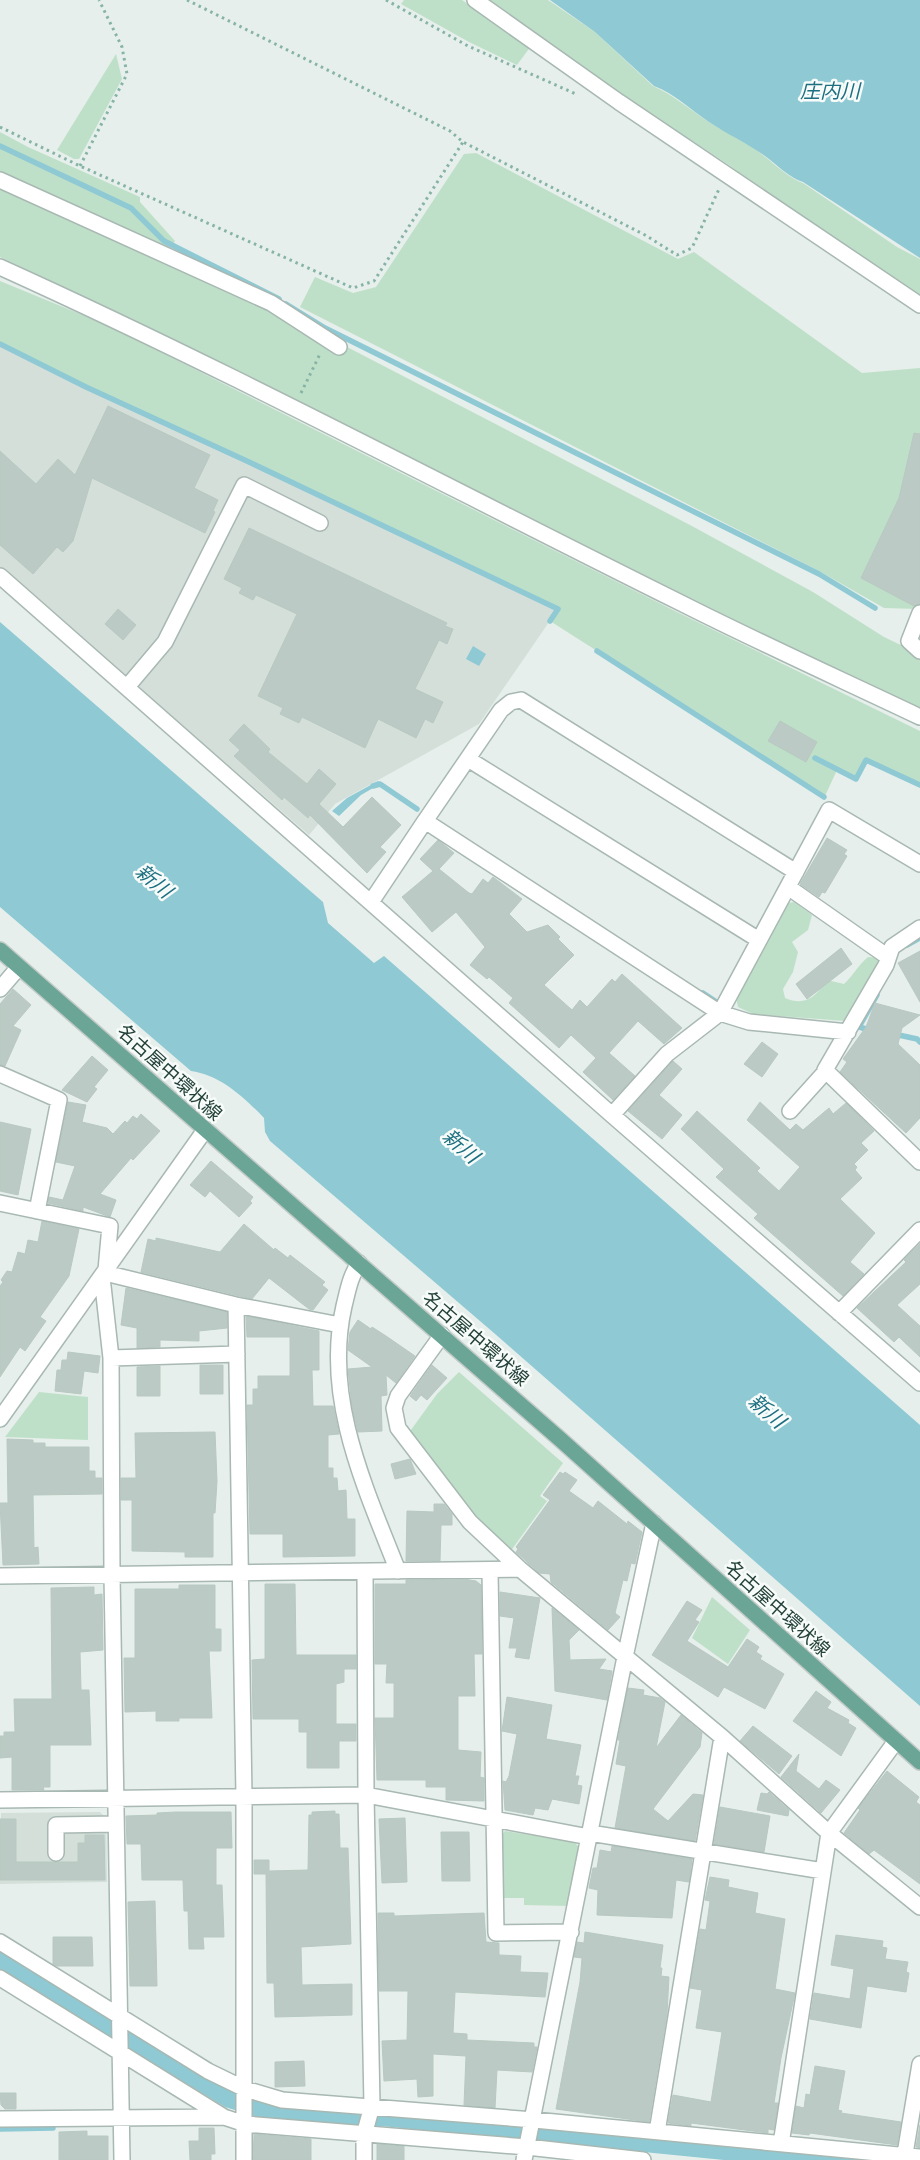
<svg xmlns="http://www.w3.org/2000/svg" width="920" height="2160" viewBox="0 0 920 2160" font-family="'PT Sans Narrow','Noto Sans JP',sans-serif">
<style>
.built{fill:#d4dfda}
.green{fill:#bfe0c8}
.water{fill:#8ec9d4}
.lines{fill:none;stroke-linecap:round;stroke-linejoin:round}
.stream{stroke:#8ec9d4;stroke-width:5.5}
.building{fill:#bbcac4;stroke:#b8c9c2}
.minor-casing{stroke:#a8b8b2;stroke-width:18}
.major-casing{stroke:#c2cac8;stroke-width:18}
.path{stroke:#86b3a5;stroke-width:3;stroke-dasharray:2.5 4;stroke-linecap:butt}
.minor{stroke:#fff;stroke-width:15}
.major{stroke:#6aa596;stroke-width:15}
.labels{text-anchor:middle;stroke-width:5;stroke-linejoin:round;paint-order:stroke}
.street-label{font-size:19px;fill:#24423a;stroke:#f7fbf9}
.water-label{font-size:20px;font-style:italic;fill:#1c6f80;stroke:#f7fbf9}
</style>
<rect width="100%" height="100%" fill="#e6efeb"/>
<path class="built" d="M 0,344 L 86,387 L 249,462 L 558,609 L 479,724 L 335,804 L 309,835 L 0,567 Z
M 100,1812 L 106,1818 L 107,1882 L 0,1884 L 1,1813 Z"/>
<path class="green" d="M 404,0 L 462,0 L 531,46 L 517,65 L 469,42 L 401,4 Z
M 490,0 L 548,0 L 595,32 L 653,86 C 674,95 690,110 709,122 C 722,131 737,136 750,145 C 763,154 790,180 803,183 L 897,247 L 920,259 L 920,301 L 801,220 L 729,165 L 642,108 Z
M 116,54 L 122,79 L 79,159 L 74,159 L 57,150 Z
M 0,132 L 28,147 L 140,197 L 140,202 L 175,241 L 168,252 L 0,174 Z
M 476,153 L 678,259 L 694,252 L 862,373 L 920,368 L 920,604 L 917,609 L 884,608 L 819,571 L 300,307 L 315,277 L 353,293 L 376,287 L 464,154 Z
M 0,186 L 270,307 L 690,525 L 813,592 L 884,637 L 907,648 L 920,660 L 920,709 L 683,595 L 113,310 L 0,257 Z
M 0,281 L 107,325 L 677,612 L 920,731 L 920,785 L 866,760 L 856,779 L 837,770 L 825,796 L 550,621 L 558,609 L 249,462 L 86,387 L 0,344 Z
M 794,902 L 812,915 L 808,930 L 792,942 L 798,952 L 793,972 L 783,989 L 785,998 C 806,1007 816,996 827,980 L 844,984 C 853,976 858,965 868,957 L 881,958 L 845,1021 L 753,1014 L 738,1007 L 736,997 L 788,903 Z
M 459,1372 L 563,1463 L 540,1496 L 547,1501 L 510,1552 L 472,1515 L 408,1434 L 437,1394 Z
M 39,1392 L 88,1397 L 88,1440 L 5,1437 Z
M 712,1597 L 750,1630 L 728,1664 L 692,1638 Z
M 505,1831 L 574,1842 L 579,1847 L 569,1906 L 524,1905 L 524,1898 L 502,1898 L 501,1836 Z"/>
<path class="water" d="M 550,0 L 920,0 L 920,258 L 803,182 C 791,179 776,164 765,156 C 747,143 727,134 709,122 C 691,110 675,94 654,86 L 595,32 Z
M 0,622 L 323,902 L 328,923 L 374,963 L 384,956 L 920,1425 L 920,1706 L 494,1333 L 270,1141 L 265,1132 L 264,1118 C 244,1097 220,1075 191,1071 L 0,907 Z
M 473,646 L 486,654 L 479,666 L 466,659 Z
M 378,781 L 380,784 L 361,795 L 339,816 L 332,811 L 347,798 Z
M 0,1950 L 207,2077 L 361,2110 L 864,2160 L 724,2160 L 381,2126 L 370,2129 L 267,2120 L 225,2107 L 0,1970 Z"/>
<g class="lines">
<path class="stream" d="M 0,146 L 131,208 L 164,241 L 279,299
M 286,304 L 325,328 L 819,574 L 875,608
M 0,344 L 86,387 L 249,462 L 558,609 L 550,621
M 597,651 L 824,797
M 815,758 L 856,779 L 866,760 L 920,785
M 373,786 L 380,784 L 417,809
M 907,945 L 920,938
M 703,993 L 718,1003
M 870,1030 L 859,1027 L 877,995
M 894,1034 L 917,1039 L 920,1042
M 0,2129 L 53,2128"/>
</g>
<path class="building" d="M 108,406 L 210,455 L 194,488 L 218,500 L 213,511 L 215,512 L 205,533 L 92,478 L 73,541 L 63,552 L 57,547 L 33,574 L 0,545 L 0,451 L 36,484 L 58,459 L 75,475 Z
M 914,433 L 920,434 L 920,604 L 914,606 L 861,578 L 899,498 Z
M 249,528 L 447,623 L 445,626 L 453,629 L 447,644 L 439,640 L 415,689 L 443,702 L 433,723 L 425,719 L 416,738 L 378,719 L 365,748 L 302,717 L 299,723 L 280,714 L 283,708 L 258,696 L 297,614 L 256,595 L 253,600 L 239,593 L 242,588 L 224,579 Z
M 118,609 L 136,625 L 123,640 L 105,624 Z
M 780,721 L 817,742 L 806,762 L 768,741 Z
M 244,724 L 270,749 L 268,752 L 307,784 L 319,769 L 336,784 L 319,804 L 343,827 L 372,797 L 401,825 L 380,847 L 386,852 L 367,873 L 310,815 L 308,818 L 284,797 L 282,800 L 234,756 L 240,750 L 229,740 Z
M 827,838 L 847,850 L 844,854 L 847,856 L 825,893 L 822,892 L 819,897 L 800,884 Z
M 438,840 L 454,853 L 439,869 L 469,893 L 472,894 L 483,879 L 488,883 L 493,877 L 522,899 L 509,914 L 527,932 L 548,925 L 560,937 L 558,939 L 574,955 L 544,985 L 572,1010 L 580,1000 L 587,1007 L 612,979 L 615,982 L 622,974 L 682,1028 L 664,1044 L 638,1021 L 609,1053 L 635,1076 L 613,1100 L 583,1072 L 596,1058 L 571,1035 L 559,1048 L 509,1003 L 513,998 L 489,977 L 487,979 L 470,965 L 485,947 L 456,912 L 432,932 L 402,897 L 433,871 L 420,859 Z
M 841,948 L 852,964 L 807,999 L 796,984 Z
M 920,951 L 920,1002 L 898,963 Z
M 13,989 L 31,1005 L 13,1026 L 21,1030 L 5,1066 L 0,1065 L 0,1004 Z
M 875,1003 L 920,1015 L 902,1028 L 898,1044 L 920,1065 L 920,1118 L 906,1133 L 840,1072 L 847,1062 L 843,1059 L 866,1027 Z
M 762,1042 L 778,1054 L 762,1077 L 744,1064 Z
M 92,1056 L 108,1070 L 94,1087 L 97,1089 L 87,1102 L 62,1090 Z
M 673,1061 L 682,1069 L 659,1095 L 682,1115 L 662,1139 L 628,1111 Z
M 68,1102 L 86,1105 L 82,1122 L 107,1128 L 113,1134 L 125,1121 L 127,1123 L 133,1116 L 137,1119 L 141,1114 L 160,1131 L 133,1160 L 131,1158 L 100,1194 L 116,1200 L 110,1217 L 83,1207 L 83,1211 L 48,1203 L 49,1197 L 63,1200 L 75,1166 L 56,1162 Z
M 760,1102 L 790,1130 L 796,1124 L 803,1130 L 829,1108 L 833,1114 L 846,1103 L 874,1131 L 861,1143 L 868,1150 L 854,1164 L 857,1167 L 855,1170 L 862,1178 L 840,1199 L 875,1233 L 850,1262 L 864,1274 L 843,1296 L 754,1218 L 758,1214 L 716,1177 L 724,1169 L 681,1129 L 697,1111 L 760,1168 L 757,1171 L 779,1191 L 800,1167 L 747,1120 Z
M 0,1122 L 31,1129 L 18,1195 L 0,1191 Z
M 211,1161 L 253,1197 L 250,1201 L 252,1203 L 239,1217 L 210,1191 L 205,1197 L 190,1185 Z
M 42,1221 L 79,1229 L 69,1276 L 40,1317 L 46,1321 L 25,1351 L 20,1347 L 0,1377 L 0,1286 L 3,1282 L 1,1280 L 7,1271 L 12,1272 L 18,1252 L 25,1254 L 28,1240 L 38,1242 Z
M 244,1224 L 274,1250 L 275,1248 L 288,1258 L 290,1255 L 325,1282 L 322,1285 L 328,1290 L 313,1310 L 309,1309 L 269,1278 L 252,1299 L 141,1272 L 148,1239 L 156,1241 L 156,1238 L 220,1252 Z
M 920,1244 L 920,1284 L 897,1305 L 920,1326 L 920,1357 L 899,1337 L 894,1342 L 857,1308 L 906,1262 L 904,1260 Z
M 126,1288 L 227,1312 L 227,1328 L 199,1331 L 199,1341 L 160,1340 L 160,1347 L 137,1348 L 137,1328 L 121,1325 Z
M 246,1316 L 319,1331 L 319,1370 L 312,1370 L 313,1406 L 333,1406 L 339,1434 L 328,1435 L 328,1468 L 333,1468 L 333,1478 L 337,1478 L 338,1491 L 346,1490 L 347,1519 L 355,1519 L 355,1556 L 283,1557 L 283,1534 L 250,1534 L 247,1405 L 253,1405 L 253,1389 L 258,1389 L 258,1376 L 290,1376 L 290,1337 L 247,1337 Z
M 358,1320 L 371,1329 L 372,1327 L 386,1336 L 415,1356 L 396,1383 L 386,1375 L 387,1395 L 381,1396 L 382,1431 L 358,1432 L 352,1406 L 348,1369 L 372,1367 L 348,1350 L 350,1332 Z
M 68,1352 L 100,1356 L 98,1373 L 84,1371 L 81,1394 L 55,1391 L 57,1370 L 61,1370 L 62,1360 L 67,1360 Z
M 200,1365 L 223,1365 L 223,1394 L 200,1394 Z
M 432,1365 L 447,1378 L 427,1400 L 421,1395 L 416,1401 L 410,1396 Z
M 160,1366 L 160,1396 L 137,1396 L 137,1367 Z
M 215,1432 L 217,1481 L 215,1513 L 213,1513 L 213,1557 L 185,1557 L 185,1552 L 132,1551 L 132,1500 L 121,1500 L 121,1478 L 136,1478 L 135,1433 Z
M 7,1439 L 33,1440 L 33,1443 L 45,1443 L 45,1447 L 89,1447 L 89,1471 L 95,1471 L 95,1478 L 102,1478 L 102,1494 L 33,1495 L 34,1548 L 38,1547 L 39,1564 L 3,1565 L 0,1503 L 8,1503 Z
M 410,1459 L 416,1474 L 395,1479 L 391,1464 Z
M 560,1472 L 563,1474 L 565,1472 L 577,1480 L 569,1491 L 593,1508 L 598,1501 L 627,1524 L 628,1521 L 642,1532 L 635,1564 L 631,1563 L 627,1581 L 623,1580 L 615,1613 L 620,1617 L 608,1630 L 551,1582 L 550,1574 L 539,1573 L 516,1552 L 518,1549 L 516,1547 L 550,1500 L 543,1495 Z
M 434,1504 L 444,1504 L 452,1514 L 452,1525 L 441,1525 L 440,1561 L 406,1561 L 407,1511 L 434,1512 Z
M 464,1579 L 476,1581 L 481,1585 L 482,1654 L 474,1654 L 475,1696 L 458,1696 L 458,1750 L 481,1752 L 480,1777 L 484,1778 L 484,1801 L 446,1800 L 446,1787 L 426,1787 L 426,1780 L 377,1780 L 375,1718 L 394,1718 L 394,1683 L 386,1683 L 387,1664 L 375,1664 L 375,1584 L 406,1584 L 406,1580 Z
M 265,1584 L 295,1584 L 296,1655 L 356,1655 L 356,1669 L 344,1669 L 344,1682 L 336,1684 L 336,1724 L 356,1724 L 356,1741 L 339,1741 L 339,1768 L 307,1768 L 307,1732 L 299,1732 L 299,1719 L 253,1719 L 252,1660 L 265,1659 Z
M 179,1585 L 215,1585 L 215,1629 L 221,1629 L 221,1651 L 209,1651 L 212,1718 L 179,1718 L 179,1721 L 156,1721 L 156,1711 L 125,1712 L 124,1658 L 135,1658 L 135,1589 L 179,1589 Z
M 94,1587 L 94,1595 L 102,1594 L 103,1650 L 80,1652 L 81,1690 L 89,1690 L 91,1745 L 50,1745 L 50,1787 L 43,1787 L 44,1790 L 12,1790 L 12,1757 L 0,1758 L 0,1736 L 4,1736 L 4,1732 L 15,1732 L 14,1699 L 52,1699 L 51,1588 Z
M 500,1592 L 540,1598 L 529,1659 L 515,1657 L 517,1648 L 509,1648 L 514,1618 L 500,1616 Z
M 687,1601 L 702,1610 L 695,1620 L 699,1622 L 687,1641 L 728,1667 L 747,1639 L 759,1647 L 756,1652 L 762,1656 L 760,1659 L 784,1674 L 765,1709 L 724,1687 L 718,1697 L 652,1655 Z
M 552,1608 L 579,1630 L 569,1640 L 570,1660 L 606,1659 L 599,1669 L 612,1671 L 607,1700 L 555,1691 Z
M 628,1688 L 644,1690 L 643,1695 L 660,1698 L 665,1702 L 656,1748 L 681,1715 L 702,1733 L 700,1747 L 653,1809 L 668,1821 L 693,1794 L 703,1795 L 695,1841 L 615,1828 L 626,1766 L 616,1764 L 620,1740 L 618,1740 Z
M 816,1691 L 831,1702 L 827,1708 L 849,1720 L 848,1723 L 856,1728 L 841,1756 L 793,1721 Z
M 507,1697 L 552,1705 L 546,1739 L 581,1745 L 575,1776 L 579,1776 L 577,1785 L 582,1786 L 579,1804 L 552,1799 L 548,1810 L 535,1808 L 533,1815 L 505,1810 L 503,1781 L 506,1782 L 509,1776 L 517,1734 L 502,1731 Z
M 753,1726 L 792,1756 L 779,1774 L 740,1741 Z
M 799,1754 L 796,1771 L 819,1789 L 826,1780 L 840,1790 L 821,1813 L 781,1777 Z
M 887,1771 L 919,1797 L 916,1802 L 920,1805 L 920,1884 L 874,1850 L 869,1854 L 844,1833 L 860,1810 L 858,1808 Z
M 769,1792 L 789,1810 L 788,1816 L 757,1810 L 761,1793 L 767,1794 Z
M 720,1807 L 770,1816 L 764,1852 L 714,1844 Z
M 335,1811 L 335,1814 L 339,1814 L 340,1848 L 348,1848 L 351,1944 L 301,1947 L 302,1985 L 352,1984 L 352,2015 L 275,2017 L 274,1983 L 267,1983 L 266,1874 L 254,1874 L 254,1860 L 269,1860 L 269,1871 L 308,1870 L 309,1815 L 312,1815 L 312,1812 Z
M 176,1812 L 231,1812 L 232,1848 L 216,1848 L 216,1885 L 222,1885 L 224,1937 L 203,1937 L 204,1949 L 189,1949 L 188,1911 L 184,1911 L 183,1880 L 142,1880 L 141,1844 L 127,1844 L 126,1816 L 157,1815 L 157,1813 Z
M 405,1818 L 407,1882 L 382,1883 L 379,1819 Z
M 0,1819 L 16,1819 L 16,1862 L 78,1862 L 78,1843 L 85,1843 L 85,1835 L 104,1835 L 105,1880 L 0,1880 Z
M 441,1832 L 469,1832 L 470,1881 L 442,1881 Z
M 612,1846 L 692,1859 L 689,1882 L 676,1880 L 672,1918 L 597,1915 L 598,1890 L 589,1888 L 593,1868 L 597,1868 L 600,1850 L 611,1852 Z
M 710,1877 L 729,1880 L 728,1887 L 758,1893 L 755,1913 L 785,1919 L 775,1989 L 795,1993 L 781,2058 L 774,2103 L 778,2103 L 774,2130 L 768,2129 L 768,2133 L 691,2123 L 691,2126 L 668,2123 L 673,2095 L 711,2102 L 722,2032 L 696,2028 L 702,1990 L 690,1988 L 700,1929 L 706,1930 L 710,1901 L 705,1900 Z
M 155,1901 L 157,1986 L 130,1986 L 128,1902 Z
M 378,1913 L 394,1913 L 394,1916 L 484,1913 L 486,1942 L 499,1943 L 499,1955 L 521,1956 L 520,1972 L 548,1973 L 545,1997 L 455,1992 L 453,2033 L 467,2034 L 467,2040 L 534,2043 L 534,2047 L 537,2047 L 532,2072 L 497,2070 L 495,2108 L 464,2105 L 466,2056 L 433,2054 L 433,2096 L 418,2097 L 417,2079 L 384,2081 L 382,2041 L 407,2040 L 408,1991 L 379,1991 Z
M 585,1932 L 663,1945 L 660,1968 L 662,1968 L 661,1976 L 669,1977 L 667,2013 L 649,2122 L 556,2109 L 580,1982 L 582,1958 L 574,1957 L 577,1942 L 584,1943 Z
M 836,1935 L 883,1941 L 882,1947 L 887,1948 L 885,1959 L 908,1962 L 906,1972 L 909,1973 L 906,1992 L 867,1986 L 861,2028 L 810,2019 L 814,1993 L 850,1999 L 854,1969 L 831,1965 Z
M 53,1937 L 92,1937 L 93,1966 L 57,1966 L 53,1964 Z
M 304,2061 L 305,2086 L 275,2087 L 275,2062 Z
M 815,2066 L 845,2071 L 838,2110 L 842,2111 L 841,2113 L 901,2122 L 897,2145 L 810,2133 L 809,2135 L 792,2133 L 796,2106 L 804,2108 L 806,2094 L 810,2095 Z
M 0,2093 L 16,2093 L 16,2109 L 5,2109 L 1,2105 Z
M 920,2125 L 920,2148 L 916,2147 Z
M 199,2128 L 214,2128 L 215,2154 L 211,2154 L 211,2160 L 190,2160 L 189,2141 L 199,2141 Z
M 87,2131 L 87,2136 L 108,2136 L 108,2160 L 59,2160 L 59,2132 Z
M 254,2134 L 311,2139 L 311,2160 L 253,2160 Z
M 377,2144 L 404,2146 L 404,2160 L 377,2160 Z"/>
<g class="lines">
<g class="minor-casing">
<path id="minor" d="M 475,0 L 619,102 L 920,305
M 0,180 L 271,303 L 339,347
M 0,267 C 230,371 453,490 679,602 C 758,642 840,679 920,717
M 0,576 L 612,1115 L 920,1383
M 920,613 L 909,641 L 920,651
M 127,687 L 165,642 L 244,485 L 320,523
M 468,759 L 759,940
M 425,821 L 501,710 L 511,702 L 521,700 L 796,872
M 788,887 L 888,957
M 371,902 L 425,821 L 720,1013 L 749,1022 L 848,1032
M 920,928 L 892,947 L 886,965 L 825,1070 L 920,1162
M 0,989 L 19,967
M 0,1074 L 59,1100 L 37,1211
M 790,1111 L 826,1071
M 612,1115 L 667,1054 L 720,1013 L 829,810 L 920,864
M 0,1203 L 110,1226 L 106,1270
M 359,1263 C 350,1277 348,1290 344,1306 C 323,1398 365,1487 398,1571
M 105,1273 L 236,1305
M 102,1277 L 111,1358 L 112,1575 L 122,2160
M 839,1313 L 920,1230
M 442,1335 L 398,1396 L 394,1408 L 398,1428 L 470,1522 L 520,1569 L 722,1737 L 829,1833 L 920,1907
M 111,1358 L 237,1354
M 0,1419 L 205,1130
M 490,1571 L 496,1933 L 571,1932
M 0,1576 L 520,1569
M 0,1800 L 366,1795 L 589,1837
M 590,1833 L 823,1871
M 56,1853 L 56,1825 L 116,1824
M 0,1942 L 208,2071 L 245,2089 L 282,2100 L 534,2120 L 920,2157
M 0,1978 L 224,2117
M 0,2119 L 224,2117 L 245,2124 L 527,2147 L 643,2160
M 657,2132 L 722,1737
M 781,2144 L 829,1833 L 896,1741
M 244,2160 L 244,1797 L 236,1305 L 340,1325
M 364,2160 L 364,2135 L 372,2106 L 366,1795 L 365,1572
M 524,2160 L 625,1657 L 654,1523
M 904,2160 L 920,2064"/>
</g>
<g class="major-casing">
<path id="major" d="M 0,950 L 561,1440 L 920,1762"/>
</g>
<path class="path" d="M 187,0 L 450,131 L 463,142 L 645,235 L 677,255 L 692,248 L 719,189
M 386,0 L 468,46 L 576,94
M 0,127 L 80,166 L 353,288 L 374,281 L 463,142
M 80,166 L 127,74 L 122,47 L 99,0
M 301,393 L 320,354"/>
<use href="#minor" class="minor"/>
<use href="#major" class="major"/>
</g>
<g class="labels">
<g class="street-label">
<text transform="translate(170 1072) rotate(42)" y="7">名古屋中環状線</text>
<text transform="translate(476 1338) rotate(41)" y="7">名古屋中環状線</text>
<text transform="translate(778 1608) rotate(42)" y="7">名古屋中環状線</text>
</g>
<g class="water-label">
<text x="830" y="98">庄内川</text>
<text transform="translate(154 881) rotate(40)" y="7">新川</text>
<text transform="translate(461 1146) rotate(41)" y="7">新川</text>
<text transform="translate(767 1411) rotate(41)" y="7">新川</text>
</g>
</g>
</svg>
